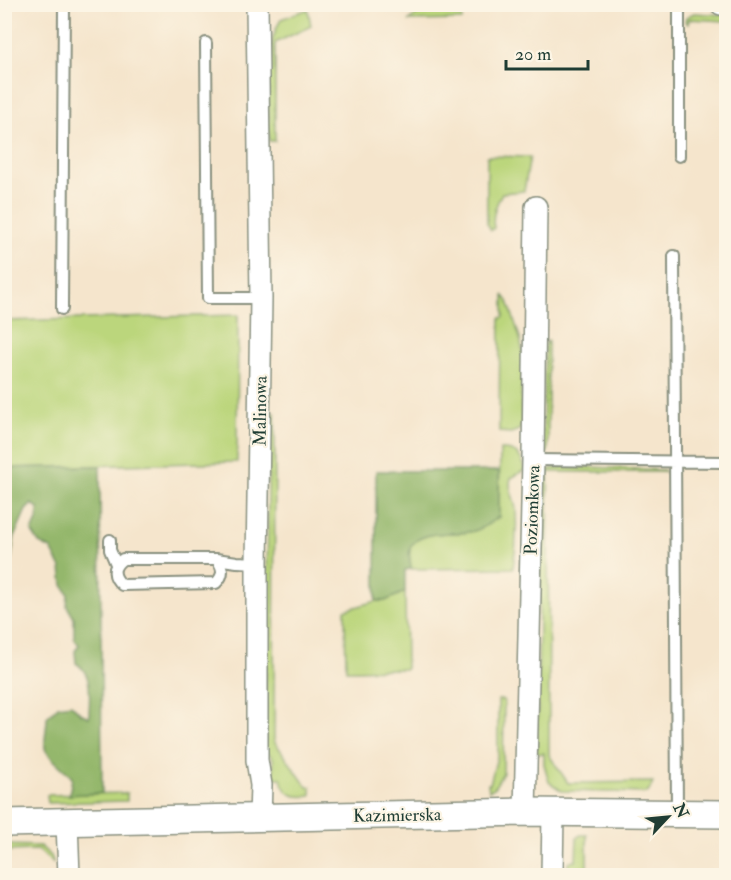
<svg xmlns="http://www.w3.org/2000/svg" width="731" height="880" viewBox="0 0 731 880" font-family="'IM FELL Double Pica',serif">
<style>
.green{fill:#bbd67c;stroke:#6d8a58;stroke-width:1.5}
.forest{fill:#94b76c;stroke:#5a7a50;stroke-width:1.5}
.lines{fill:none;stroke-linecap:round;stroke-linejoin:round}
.service-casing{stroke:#8a9180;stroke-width:14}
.minor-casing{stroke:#8a9180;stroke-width:24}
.tertiary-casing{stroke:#8a9180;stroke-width:30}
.service{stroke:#fff;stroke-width:10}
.minor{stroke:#fff;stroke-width:21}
.tertiary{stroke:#fff;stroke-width:27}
.labels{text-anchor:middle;stroke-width:4.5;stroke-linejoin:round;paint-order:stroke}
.street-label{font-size:18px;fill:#1f3d34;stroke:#fcf5e5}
</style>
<rect width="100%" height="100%" fill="#fcf5e5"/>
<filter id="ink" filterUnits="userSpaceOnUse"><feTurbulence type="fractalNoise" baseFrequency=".0167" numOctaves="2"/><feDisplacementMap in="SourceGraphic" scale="12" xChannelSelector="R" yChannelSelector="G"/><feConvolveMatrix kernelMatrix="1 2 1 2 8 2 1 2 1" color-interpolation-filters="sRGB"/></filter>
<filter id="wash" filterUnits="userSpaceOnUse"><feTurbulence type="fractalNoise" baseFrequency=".008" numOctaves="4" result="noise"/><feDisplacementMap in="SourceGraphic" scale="24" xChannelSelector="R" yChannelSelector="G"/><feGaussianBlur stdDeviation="1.35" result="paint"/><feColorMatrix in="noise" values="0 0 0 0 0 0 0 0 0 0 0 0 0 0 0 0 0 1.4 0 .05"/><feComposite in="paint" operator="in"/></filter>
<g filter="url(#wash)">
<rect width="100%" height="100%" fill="#f5e5cc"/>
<path class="green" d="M 437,5 L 447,5 L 453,12 L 457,11 L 459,5 L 462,5 L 462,20 L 409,21 L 418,13 L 438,7 Z
M 308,9 L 311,26 L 275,43 L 275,141 L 269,141 C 271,102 260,55 281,19 Z
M 694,13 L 726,15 L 726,21 L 689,19 L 688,24 L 685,21 L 686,17 Z
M 487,156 L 530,157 L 524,191 L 502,193 C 496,204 491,216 494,228 L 491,230 L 487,223 Z
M 504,296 L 508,301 L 520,338 L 524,359 L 521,399 L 522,425 L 519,430 L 511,433 L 499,432 L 500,318 L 504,317 Z
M 238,315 L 237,462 L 5,468 L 4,321 Z
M 548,341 L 548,451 L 542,456 L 545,343 Z
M 275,413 L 274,741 L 307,787 L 311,787 L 311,796 C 296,798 284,796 281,778 L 274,778 L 273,758 L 265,750 L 269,425 L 270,414 Z
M 500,450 C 515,449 522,455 525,470 L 511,478 C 507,489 516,500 516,511 C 517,530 516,549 513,568 L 411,569 C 411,562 407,553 411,546 C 423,528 458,536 474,531 C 483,529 491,522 499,517 Z
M 563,466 L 664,470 L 665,472 L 548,472 L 549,755 L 568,783 L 653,782 L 649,791 L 647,793 L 562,791 L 549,782 L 544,764 L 544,753 L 537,754 L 541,475 L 546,470 Z
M 405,592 L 406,669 L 346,670 L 345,610 L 376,601 L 385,601 Z
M 498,700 L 504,700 L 503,773 L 494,788 L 489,791 L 488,784 L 490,784 L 498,753 Z
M 127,793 L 127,801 L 48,803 L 47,795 Z
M 581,835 L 587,835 L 587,875 L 568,875 L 568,862 L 576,861 L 577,837 Z
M 5,845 L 40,846 L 51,856 L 54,864 L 38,850 L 5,851 Z"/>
<path class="forest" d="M 100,466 L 102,793 L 69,795 L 72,778 C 65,769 46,756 45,748 C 44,739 47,727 47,717 L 58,706 L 71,704 L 80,713 L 89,717 C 89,699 94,674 76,663 L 75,651 L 79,645 L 74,638 L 74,618 L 67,606 L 68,594 L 63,585 L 61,568 L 51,549 L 39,543 L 32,532 L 38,518 L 38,508 L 32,504 L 26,510 L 15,535 L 5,598 L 5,468 Z
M 376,471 L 499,471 L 499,517 C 491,522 483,529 474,531 C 458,536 423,528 411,546 C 407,553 411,562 411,569 L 405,570 L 405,592 L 385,601 L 376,601 Z"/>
</g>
<g filter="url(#ink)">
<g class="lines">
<g class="service-casing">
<path id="service" d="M 206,43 L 208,298 L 261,298
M 679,156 L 679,4
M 674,256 L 677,813
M 62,309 L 64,4
M 533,460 L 726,462
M 110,540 L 110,550 L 116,564
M 123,559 L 216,559 C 224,568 224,575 216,583 L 122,585 C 113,577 111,567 123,559 Z
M 216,559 L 237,562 L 257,563"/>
</g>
<g class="minor-casing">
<path id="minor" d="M 257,4 L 261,298 L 257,563 L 257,760 L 261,785 L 260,818
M 721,4 L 726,5
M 525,812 L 533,460 L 536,207
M 67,822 L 69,876
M 552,876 L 553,813"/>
</g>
<g class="tertiary-casing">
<path id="tertiary" d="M 4,823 L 525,812 L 726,814"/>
</g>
<use href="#service" class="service"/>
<use href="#minor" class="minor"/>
<use href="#tertiary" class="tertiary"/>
</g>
</g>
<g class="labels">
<g class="street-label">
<text transform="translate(260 411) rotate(-89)" y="6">Malinowa</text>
<text transform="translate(532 510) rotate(-88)" y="6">Poziomkowa</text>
<text transform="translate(397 815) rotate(-1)" y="6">Kazimierska</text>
</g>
</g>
<rect width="731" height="880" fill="none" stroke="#fcf5e5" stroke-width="24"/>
<g transform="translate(668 817) rotate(64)" stroke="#fcf5e5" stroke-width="4.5" paint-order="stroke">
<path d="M0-4.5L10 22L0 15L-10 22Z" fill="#1f3d34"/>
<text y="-9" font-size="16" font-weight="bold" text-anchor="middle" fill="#1f3d34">N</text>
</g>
<path d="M506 60v9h82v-9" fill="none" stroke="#1f3d34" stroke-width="3"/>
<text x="515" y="60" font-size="18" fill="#1f3d34" stroke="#fcf5e5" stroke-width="4.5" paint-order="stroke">20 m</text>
</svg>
